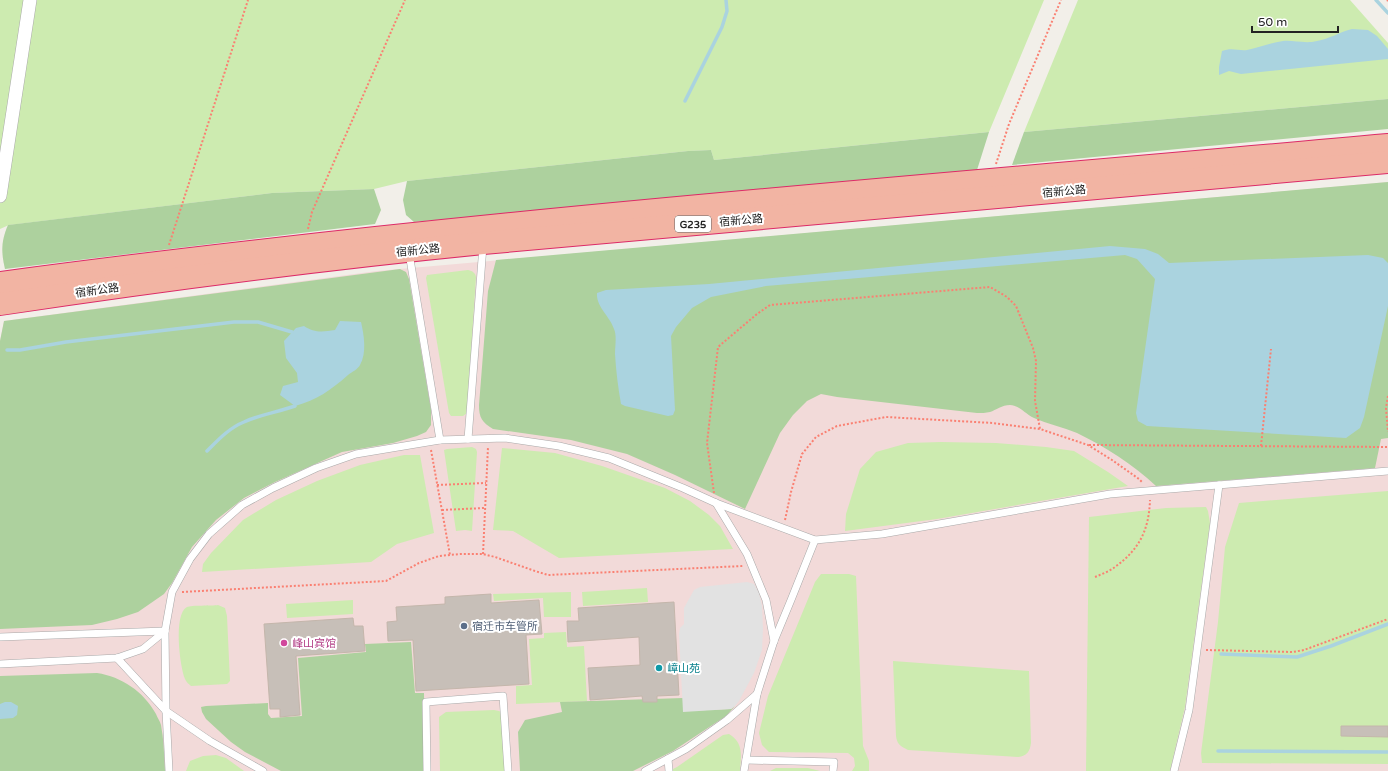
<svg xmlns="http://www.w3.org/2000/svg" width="1388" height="771" font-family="'Varela Round','Noto Sans SC',sans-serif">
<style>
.commercial{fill:#f2dad9}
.grass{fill:#cdebb0}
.forest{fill:#add19e}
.parking{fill:#e2e2e2}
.water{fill:#aad3df}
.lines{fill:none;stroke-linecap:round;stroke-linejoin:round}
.stream{stroke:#aad3df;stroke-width:3.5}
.building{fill:#c7bfb8;stroke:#c4b6ab}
.service-casing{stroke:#a9a9a9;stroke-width:8}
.minor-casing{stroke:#a9a9a9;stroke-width:14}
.trunk-casing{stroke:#dc2a67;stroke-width:24}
.path{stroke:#fa8072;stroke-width:2;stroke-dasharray:2 2;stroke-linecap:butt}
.service{stroke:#fff;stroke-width:7}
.minor{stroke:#fff;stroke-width:13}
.trunk{stroke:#f2b4a3;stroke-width:22}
.service-dot{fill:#5c6f8a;stroke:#fff;stroke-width:1.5}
.hotel-dot{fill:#d1479c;stroke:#fff;stroke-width:1.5}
.culture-dot{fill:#0f9aa8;stroke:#fff;stroke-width:1.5}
.labels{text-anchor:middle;stroke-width:4;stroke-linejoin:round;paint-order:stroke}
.shield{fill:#fff;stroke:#646464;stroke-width:1}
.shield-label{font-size:10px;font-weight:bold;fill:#222}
.street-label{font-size:11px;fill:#222;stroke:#fff}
.service-label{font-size:11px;fill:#4e5e75;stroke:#fff;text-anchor:start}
.hotel-label{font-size:11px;fill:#b23c85;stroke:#fff;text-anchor:start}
.culture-label{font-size:11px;fill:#0d838f;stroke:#fff;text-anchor:start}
</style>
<rect width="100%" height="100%" fill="#f2efe9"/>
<polygon class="commercial" points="1388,182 1388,771 0,771 0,341 4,321 377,271"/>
<g class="grass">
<polygon points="0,0 1044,0 989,132 714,160 711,150 688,151 407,181 374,189 272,193 9,225 0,229"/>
<polygon points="1078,0 1350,0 1388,43 1388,99 1024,132"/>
<path d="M468 270C473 271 475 273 476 277L467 413 463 416H451L449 413 426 278 427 275Z"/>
<polygon points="941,442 996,443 1046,447 1074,451 1108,472 1128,486 937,519 845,531 846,514 860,469 876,452 908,443"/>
<polygon points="472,447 476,449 477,452 472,531 465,530 456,531 444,450 447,449"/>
<polygon points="502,448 555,453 602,466 665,488 690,501 709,515 720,526 733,549 559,558 513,531 493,530"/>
<polygon points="404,455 420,455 434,533 397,544 371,562 202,572 203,564 211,553 243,520 276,500 317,481 360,465"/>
<polygon points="1388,491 1388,764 1202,763 1201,753 1218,622 1225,547 1239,503"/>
<polygon points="1206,507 1208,511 1210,523 1185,707 1170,771 1086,771 1089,517 1166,508"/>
<polygon points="821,574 849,574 856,576 863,746 869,761 869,771 852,771 855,766 854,758 848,753 769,752 762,745 759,733 768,696 815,582"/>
<polygon points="647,588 648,602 583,606 582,592"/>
<polygon points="571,592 571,617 544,617 543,598 494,601 493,594"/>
<polygon points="353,600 353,614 287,618 286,604"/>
<path d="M218 605 225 608 227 616 230 681 227 684 191 686C189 684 186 682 185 679 180 667 173 614 187 607 191 605 212 606 218 605Z"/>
<polygon points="566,632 567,647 584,646 587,701 516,704 516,686 532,685 529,639 544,638 544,633"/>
<path d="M893 661 1029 671 1031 743C1030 751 1027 756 1018 757L908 750C900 746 897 744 896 736Z"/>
<polygon points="494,710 499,711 501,712 506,771 440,771 439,717 446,712"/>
<path d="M729 734C744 743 741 756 740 771H669L677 767 723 735Z"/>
<polygon points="216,755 226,758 244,771 186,771 190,761 203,756"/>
<polygon points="776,768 808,768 820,771 770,771"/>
</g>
<g class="forest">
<polygon points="1388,99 1388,129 1012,165 1024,132"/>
<polygon points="989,132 977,170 414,222 406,215 403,200 407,181 688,151 711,150 714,160"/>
<path d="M1388 182V438L1381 439 1375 468 1156 486C1134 465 1104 446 1077 433 1063 427 1047 424 1034 418 1025 414 1019 405 1010 405 1002 405 996 410 990 412 986 413 981 413 977 413L837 397 821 394 807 401 793 415 780 433 745 509 675 475 627 454 571 440 493 429C482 422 479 418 479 405L488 291 496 260Z"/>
<path d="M374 189 381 210 375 224 5 269C1 252 1 241 8 225L272 193Z"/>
<polygon points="400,269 406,272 409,279 431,410 431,425 426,432 417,436 393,443 342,452 275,482 244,498 216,520 192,547 172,583 164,594 138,612 117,619 92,625 0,629 0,341 4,321"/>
<polygon points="411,642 415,693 424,693 425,771 281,771 245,752 231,742 206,719 202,712 201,707 206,706 268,703 268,714 271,718 302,716 298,658 366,652 365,644"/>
<path d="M97 673C122 677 143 691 156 714 157 717 160 721 161 725 164 740 164 756 165 771H0V676Z"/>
<polygon points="683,698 683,711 731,709 735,706 726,716 673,751 633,771 520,771 518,732 525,720 562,712 560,702"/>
</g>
<polygon class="parking" points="747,582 754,584 759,593 762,606 763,629 762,650 754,673 739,701 735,706 731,709 683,712 679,634 680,628 684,624 684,608 694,590 700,587"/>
<g class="water">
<path d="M1352 29 1368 30 1377 36 1388 49V59L1241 74 1229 71 1219 75V67L1222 51C1232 47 1238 51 1247 50 1259 47 1270 43 1283 41 1294 40 1305 44 1317 41 1329 39 1340 32 1352 29Z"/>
<path d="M1110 246 1145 249 1158 254 1169 263 1368 255 1383 258 1388 263V306L1364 417 1360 428 1346 438 1147 426 1138 421 1136 413 1155 279 1137 259 1125 255 766 286 711 297 692 308 676 327 671 336 675 410 673 415 668 416 625 406 621 404C618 387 616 371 615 354 615 346 617 336 614 329 610 316 596 307 597 293L606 290 709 284Z"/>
<path d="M340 321 361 322C364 335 367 353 360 365 358 369 352 372 348 375 331 390 317 400 295 406L280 395 283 386 298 382 297 373 286 358 284 341 296 328 304 326C314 333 323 332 335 330Z"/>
<polygon points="5,702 11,702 18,706 17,715 13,718 0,719 0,704"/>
</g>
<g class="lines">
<g class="stream">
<polyline points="1376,0 1388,13"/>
<polyline points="685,101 722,27 727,11 726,0"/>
<polyline points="7,350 20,350 66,342 234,322 258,322 292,332"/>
<path d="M207 451C218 440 229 428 244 422 259 415 278 412 295 406"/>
<polyline points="1221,654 1297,657 1331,646 1388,624"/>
<polyline points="1218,751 1388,752"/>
</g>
</g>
<g class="building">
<polygon points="491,594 491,603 539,600 542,634 526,635 529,684 416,691 413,640 388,641 387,622 397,621 396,607 445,604 445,597"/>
<polygon points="674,602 679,695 657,696 657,702 643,702 642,696 590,700 588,668 640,665 639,637 568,642 567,621 579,621 578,608"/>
<polygon points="353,618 354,626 363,626 365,651 296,656 300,715 280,717 280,709 270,709 264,624"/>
<polygon points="1341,726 1388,726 1388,737 1341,736"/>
</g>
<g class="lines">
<g class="service-casing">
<g id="service">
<polyline points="409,253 440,440"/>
<polyline points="468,439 483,246"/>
<polyline points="716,503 747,554 766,600 774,641"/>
<polyline points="0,637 165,631"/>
<polyline points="117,658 166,711 210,741 263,771"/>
<polyline points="0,664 117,658 143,649 165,631"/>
<polyline points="668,759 669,771"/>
<polyline points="746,760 834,762 833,771"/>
<polyline points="169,771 166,711 165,631 172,592 190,559 209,534 242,505 273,488 316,468 356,454 440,440 505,438 559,446 609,458 683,488 716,503 815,540 882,534 1110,494 1388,471"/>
<polyline points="427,771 426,702 503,696 508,771"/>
<polyline points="645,771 686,749 727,720 757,694"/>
<polyline points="744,771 757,694 774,641 791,600 815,540"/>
<polyline points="1174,771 1189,710 1219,485"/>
</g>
</g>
<g class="minor-casing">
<polyline id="minor" points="0,196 30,0"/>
</g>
<g class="trunk-casing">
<g id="trunk">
<path d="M0 283C461 221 925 187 1388 145"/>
<path d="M0 304C160 280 322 259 483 243L1388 162"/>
</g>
</g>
<g class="path">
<polyline points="1387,0 1388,1"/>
<polyline points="996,164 1009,124 1061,0"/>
<polyline points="308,229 312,212 405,0"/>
<polyline points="169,245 248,0"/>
<polyline points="1388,396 1386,408 1388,432"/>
<polyline points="1089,445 1388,447"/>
<polyline points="1261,446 1271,349"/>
<polyline points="431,450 450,555"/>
<polyline points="437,485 486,483"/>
<polyline points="714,493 707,443 718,347 757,314 770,305 990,287 1007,297 1016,306 1033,348 1036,361 1035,401 1040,429"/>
<polyline points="442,510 484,508"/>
<polyline points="785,520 791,492 802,454 816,437 837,426 886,417 993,423 1040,429 1088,445 1112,460 1139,479 1142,482"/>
<polyline points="483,554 488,447"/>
<path d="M1095 577C1102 574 1110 571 1115 567 1140 549 1149 529 1150 500"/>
<polyline points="182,592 386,581 419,563 439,556 460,554 483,554 495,557 535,571 548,575 743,566"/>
<polyline points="1206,650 1293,652 1304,650 1388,619"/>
</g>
<use href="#service" class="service"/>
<use href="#minor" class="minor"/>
<use href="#trunk" class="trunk"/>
</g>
<circle class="service-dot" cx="464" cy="626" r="4"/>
<circle class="hotel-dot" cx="284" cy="643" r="4"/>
<circle class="culture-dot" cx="659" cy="668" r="4"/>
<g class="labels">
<rect class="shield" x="675" y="216" width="36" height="16" rx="3"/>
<g class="shield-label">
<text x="693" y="228">G235</text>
</g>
<g class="street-label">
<text transform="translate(1064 191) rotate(-5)" y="4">宿新公路</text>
<text transform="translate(741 220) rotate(-5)" y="4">宿新公路</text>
<text transform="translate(418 250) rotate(-6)" y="4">宿新公路</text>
<text transform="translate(97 290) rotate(-8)" y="4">宿新公路</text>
</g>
<g class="service-label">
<text x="472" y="630">宿迁市车管所</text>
</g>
<g class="hotel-label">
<text x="292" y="647">峰山宾馆</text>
</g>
<g class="culture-label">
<text x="667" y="672">嶂山苑</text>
</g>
</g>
<path d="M1252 26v6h86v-6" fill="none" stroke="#222222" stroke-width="2"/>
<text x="1258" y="26" font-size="12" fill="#222222" stroke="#ffffff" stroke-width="3" paint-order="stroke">50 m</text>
</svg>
